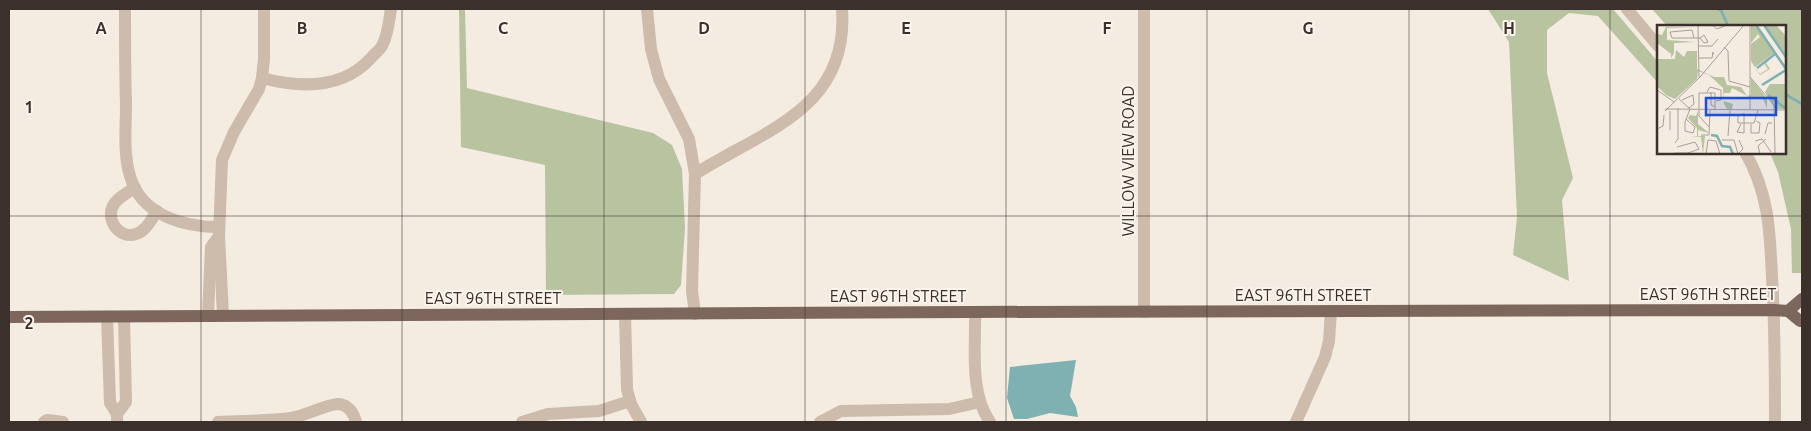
<svg xmlns="http://www.w3.org/2000/svg" width="1811" height="431" font-family="Ubuntu,sans-serif">
<style>
.green{fill:#b8c4a0}
.water{fill:#7fb0b2}
.lines{fill:none;stroke-linecap:round;stroke-linejoin:round}
.stream{stroke:#7fb0b2;stroke-width:3}
.minor{stroke:#cdbbac;stroke-width:12}
.major{stroke:#7d675c;stroke-width:12}
.grid{fill:none;stroke:#3b302b;stroke-width:1;stroke-opacity:0.55}
.labels{text-anchor:middle;stroke-width:4;stroke-linejoin:round;paint-order:stroke}
.street-label{font-size:16px;fill:#3b302b;stroke:#fbf5ee}
.inset-river{fill:none;stroke:#7fb0b2;stroke-width:2.5}
.inset-road{fill:none;stroke:#aaa098;stroke-width:1}
.view{fill:#1d4ed8;fill-opacity:0.15;stroke:#1d4ed8;stroke-width:2.5}
.inset-edge{fill:none;stroke:#3b302b;stroke-width:2.5}
.grid-label{font-size:16px;text-anchor:middle;font-weight:bold;fill:#3b302b;stroke:#fbf5ee;stroke-width:4;stroke-linejoin:round;paint-order:stroke}
</style>
<rect width="100%" height="100%" fill="#f4ebe1"/>
<g class="green">
<polygon points="459,9 465,9 467,88 653,133 672,145 682,169 685,228 681,285 674,294 546,295 545,165 461,147"/>
<polygon points="1488,9 1613,9 1658,62 1658,83 1598,16 1569,13 1547,30 1547,73 1573,178 1562,200 1569,281 1513,255 1517,217 1509,42"/>
<polygon points="1652,9 1802,9 1802,273 1792,273 1791,229 1778,172 1770,153 1785,152 1785,26 1667,26"/>
</g>
<polygon class="water" points="1076,360 1070,396 1076,407 1078,417 1050,413 1027,419 1014,419 1007,398 1010,367"/>
<g class="lines">
<g class="stream">
<polyline points="1718,9 1721,10 1728,26"/>
<polyline points="1785,94 1802,104"/>
</g>
<g class="minor">
<path d="M125 9C125 41 125 72 126 104 126 127 123 153 130 176 141 215 183 227 219 227"/>
<path d="M647 9 651 49 659 79 689 139 695 174C764 130 849 109 842 9"/>
<polyline points="1144,9 1144,312"/>
<polyline points="1627,9 1658,46"/>
<path d="M262 78C300 88 343 89 371 58 374 54 379 51 382 46 388 35 389 21 391 9"/>
<path d="M1745 152C1769 193 1770 232 1772 277 1775 326 1775 374 1775 422"/>
<polyline points="695,174 692,291 695,314"/>
<path d="M135 188C127 193 115 199 112 208 107 223 121 239 136 234 146 231 151 220 157 211"/>
<path d="M975 312C976 347 969 392 990 422"/>
<polyline points="625,314 627,389 631,404 641,422"/>
<polyline points="208,315 211,247 219,236"/>
<polyline points="223,315 219,236 222,160 234,132 259,89 262,78 264,59 264,9"/>
<polyline points="107,317 110,403 117,414 117,422"/>
<polyline points="117,414 126,402 124,317"/>
<polyline points="44,422 47,420 63,422"/>
<path d="M218 422C242 421 267 421 291 418 305 416 329 403 339 404 349 405 354 414 356 422"/>
<polyline points="522,422 548,414 599,411 630,401"/>
<polyline points="820,422 841,411 949,409 980,402"/>
<polyline points="1296,422 1325,357 1329,341 1331,312"/>
</g>
<g class="major">
<polyline points="1788,311 1802,299"/>
<polyline points="9,317 967,312 1774,310 1788,311 1800,321 1802,321"/>
</g>
</g>
<path class="grid" d="M201 9V422M402 9V422M604 9V422M805 9V422M1006 9V422M1207 9V422M1409 9V422M1610 9V422M9 216H1802"/>
<g class="labels">
<g class="street-label">
<text transform="translate(1128 161) rotate(-90)" y="6">WILLOW VIEW ROAD</text>
<text x="1708" y="300">EAST 96TH STREET</text>
<text x="1303" y="301">EAST 96TH STREET</text>
<text x="898" y="302">EAST 96TH STREET</text>
<text x="493" y="304">EAST 96TH STREET</text>
</g>
</g>
<g transform="translate(1657 25)">
<rect width="129" height="129" fill="#f4ebe1"/>
<path d="M94 0 101 3 117 28 98 42 103 49 111 44 106 37 112 36 109 38 113 44 103 50 94 36V19L103 12 101 9 94 18ZM108 0H119L129 11V30ZM9 2H37L10 3V15L39 17 17 18V28L14 33V29L0 18V9L5 10ZM19 25 27 32 30 26H40V44L57 52H67L70 60 84 62 90 71 94 70V53L110 74V84L106 73H94L75 63 73 68H67V76L76 79 75 84H70L67 79 66 63 52 50 41 46 40 54 18 74 9 70 0 61V34H18ZM113 59H129V84H118L108 67ZM41 86V99L52 108 41 105V111H48L46 129 44 112 33 111H40V103L31 93 33 90 39 91Z" fill="#b8c4a0"/>
<path class="inset-river" d="M99 0 129 44M107 0 129 32M100 43 118 29M105 60 129 45M111 70 128 83M54 110 60 111 65 121 73 122 76 129"/>
<path class="inset-road" d="M41 0 42 52M55 0 60 4 70 0M93 0V85M37 13 35 5 13 7 15 13H43L47 10 51 17 47 18 43 13M41 21H55L61 14M67 22 71 26 72 56 93 62M41 33H55L56 27V30M43 52 87 0M93 52 117 80 118 129M0 65 17 77M50 67 53 62 64 65V75L59 76M54 67V80L58 82M22 74 33 84 28 97V106L36 108 38 102 29 94M25 75 36 70 37 79 32 83M8 84 129 85M8 86 45 50M87 89 81 90V98H97L101 85M48 91 63 90M84 99 80 107 87 108V88M94 99V108H102L103 98 99 96M52 102 42 91V68H58V85M0 104 6 101 7 90M13 105V86M108 109 111 98H115M44 110H52L53 85M71 111 73 85M65 115H77L81 129M98 116 105 114 114 127M18 118 21 114V83M18 128H31L42 124 38 117 20 122M49 129 51 115 59 116 63 129M81 129 86 124 82 115M103 129 101 121 109 114"/>
<path class="view" d="M49 73H119V90H49Z"/>
<rect width="129" height="129" class="inset-edge"/>
</g>
<g class="grid-label">
<text x="101" y="34">A</text>
<text x="302" y="34">B</text>
<text x="503" y="34">C</text>
<text x="704" y="34">D</text>
<text x="906" y="34">E</text>
<text x="1107" y="34">F</text>
<text x="1308" y="34">G</text>
<text x="1509" y="34">H</text>
<text x="29" y="113">1</text>
<text x="29" y="329">2</text>
</g>
<rect width="1811" height="431" fill="none" stroke="#3b302b" stroke-width="20"/>
</svg>
